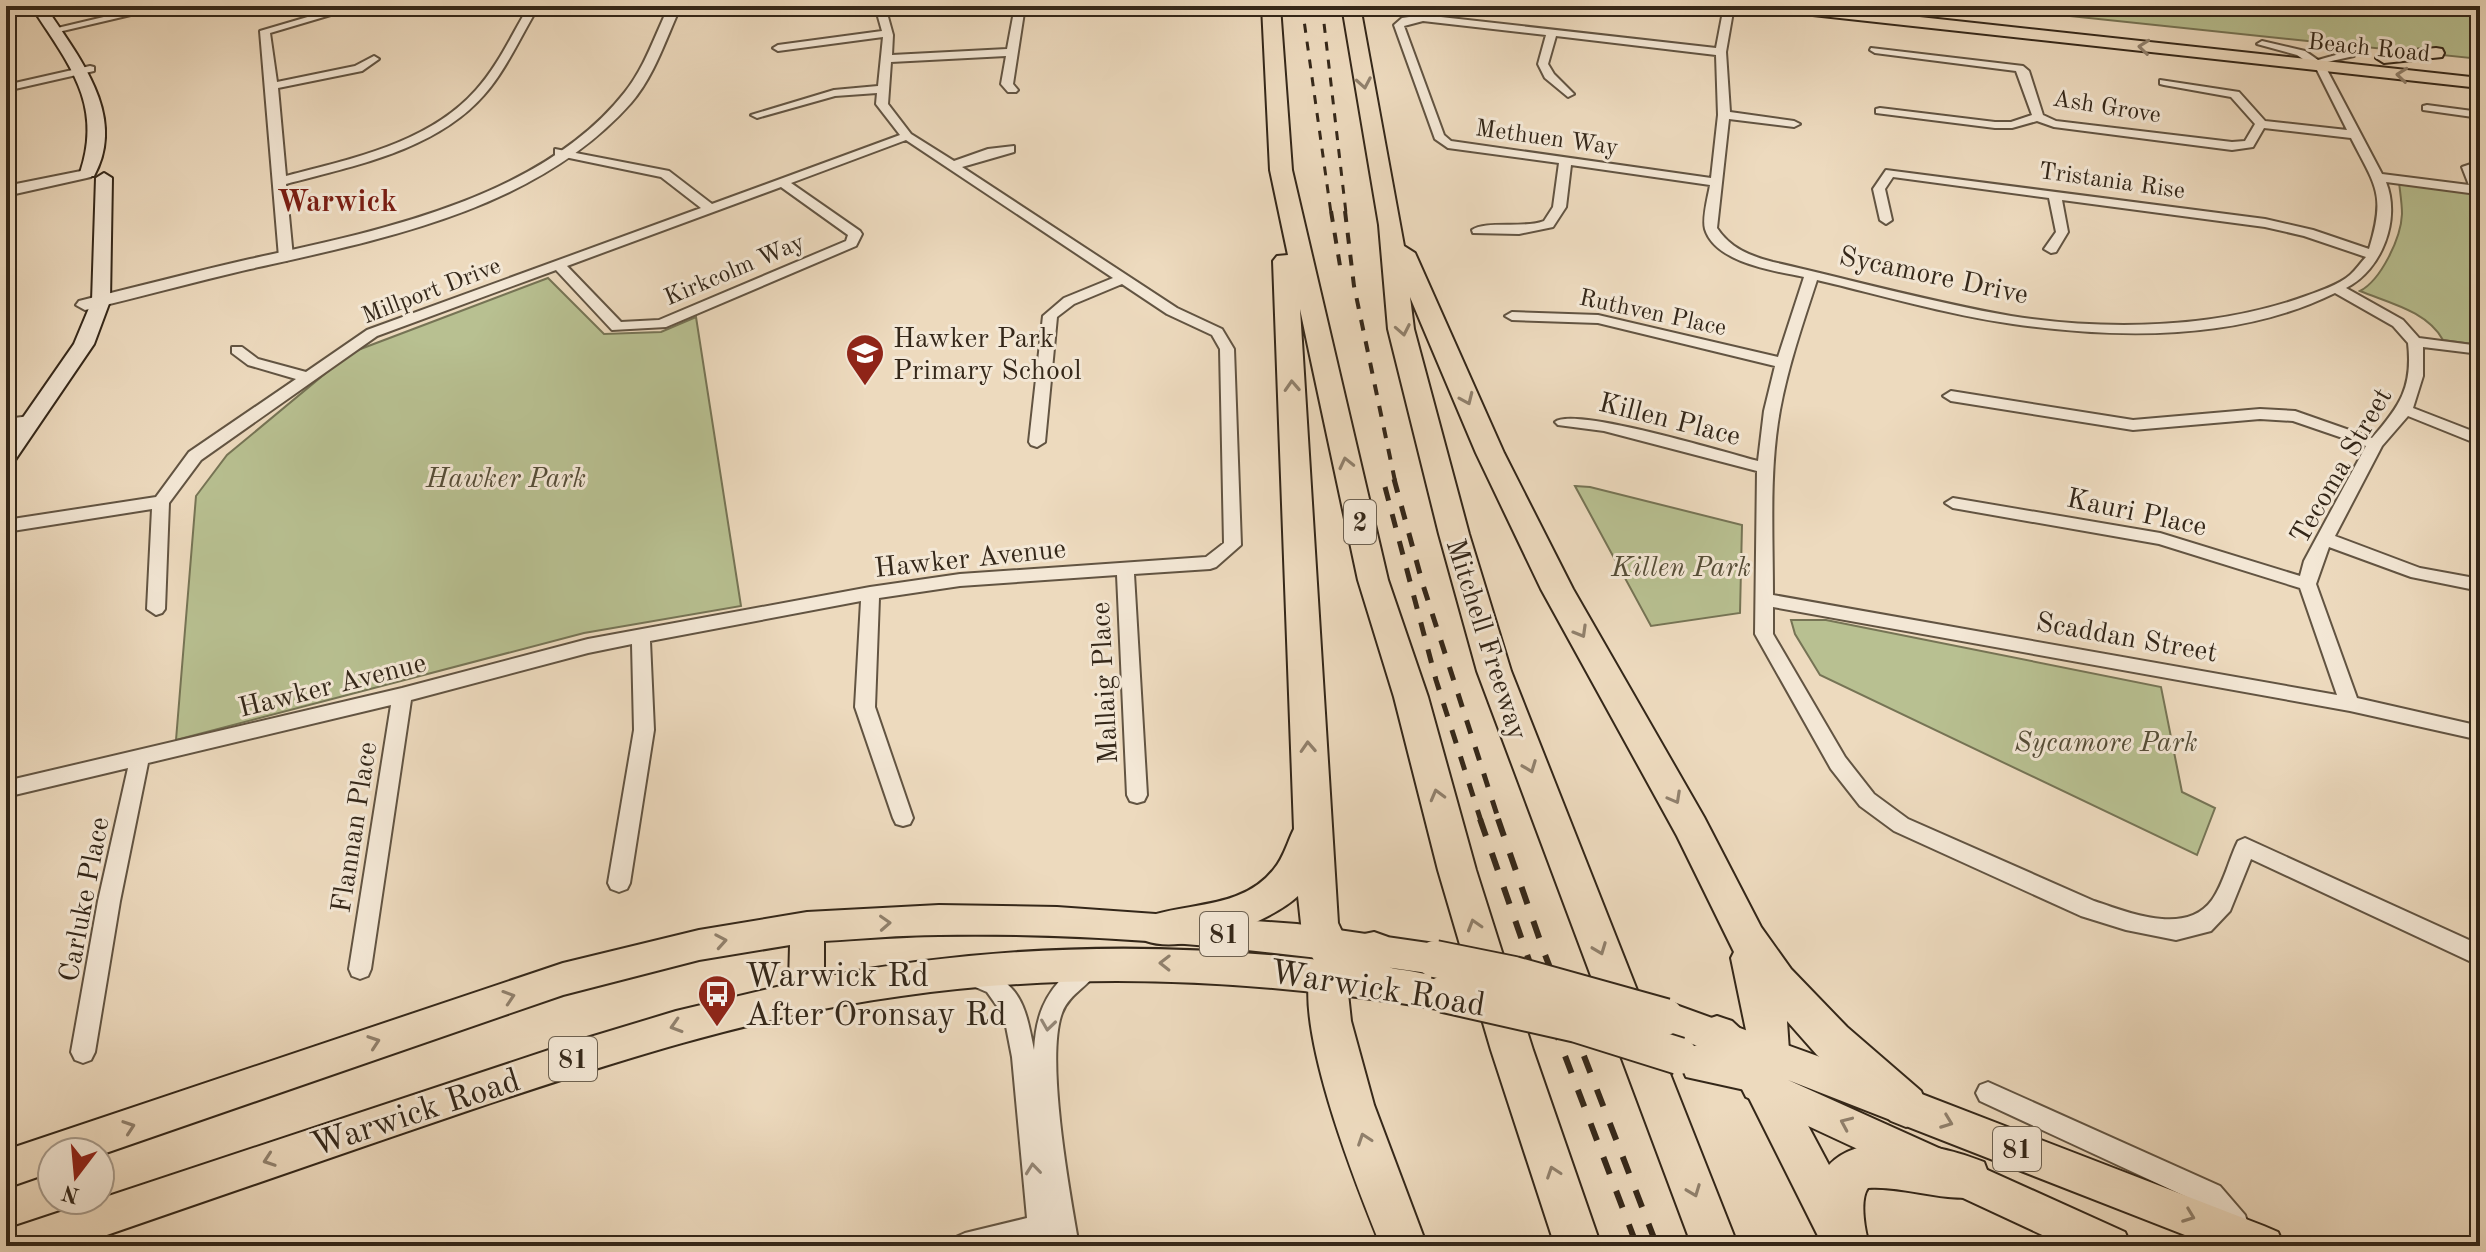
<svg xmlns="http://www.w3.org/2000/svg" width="2486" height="1252" font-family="'Old Standard TT',serif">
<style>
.green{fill:#b8c091;stroke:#767455;stroke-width:2}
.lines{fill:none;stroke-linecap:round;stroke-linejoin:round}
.minor-casing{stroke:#625442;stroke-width:4}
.tertiary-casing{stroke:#625442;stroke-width:4}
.secondary-casing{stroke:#342719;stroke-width:4}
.primary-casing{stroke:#342719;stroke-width:4}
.motorway-casing{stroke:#342719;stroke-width:4}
.minor{fill:#f3e7d5;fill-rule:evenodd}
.tertiary{fill:#f3e7d5;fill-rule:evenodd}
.secondary{fill:#f3e7d5;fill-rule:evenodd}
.primary{fill:#eddabe;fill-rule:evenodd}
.motorway{fill:#eddabe;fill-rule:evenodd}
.rail-far3{stroke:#342719;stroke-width:3;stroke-dasharray:9 9;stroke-linecap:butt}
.rail-far2{stroke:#342719;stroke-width:4;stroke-dasharray:11 11;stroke-linecap:butt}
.rail-far1{stroke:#342719;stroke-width:5;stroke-dasharray:14 14;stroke-linecap:butt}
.rail{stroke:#342719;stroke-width:6;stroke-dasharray:18 18;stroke-linecap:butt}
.primary-bridge-casing{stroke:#342719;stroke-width:40;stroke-linecap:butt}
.primary-bridge{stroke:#eddabe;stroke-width:36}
.oneway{stroke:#90806c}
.oneway2{stroke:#948777}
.labels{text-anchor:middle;stroke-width:6;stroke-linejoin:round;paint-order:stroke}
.far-street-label{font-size:24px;fill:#342719;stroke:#f3e7d5}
.shield{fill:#f3e7d5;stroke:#6d6151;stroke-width:2}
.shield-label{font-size:26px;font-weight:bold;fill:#342719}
.street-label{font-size:28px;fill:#342719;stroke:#f3e7d5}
.poi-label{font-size:28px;fill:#342719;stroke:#f3e7d5;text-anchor:start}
.park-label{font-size:28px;font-style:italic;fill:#554d37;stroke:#f3e7d5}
.far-district-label{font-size:30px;font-weight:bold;fill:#7a1f14;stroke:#f3e7d5}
.near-poi-label{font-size:34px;fill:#342719;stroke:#f3e7d5;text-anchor:start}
.near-street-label{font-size:34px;fill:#342719;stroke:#f3e7d5}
</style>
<rect width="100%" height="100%" fill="#eddabe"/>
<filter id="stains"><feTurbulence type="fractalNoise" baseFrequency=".0025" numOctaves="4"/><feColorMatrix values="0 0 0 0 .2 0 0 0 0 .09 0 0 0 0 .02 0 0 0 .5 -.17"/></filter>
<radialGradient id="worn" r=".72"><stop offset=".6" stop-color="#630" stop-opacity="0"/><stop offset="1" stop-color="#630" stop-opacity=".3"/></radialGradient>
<g class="green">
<polygon points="1974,6 2480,6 2480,59"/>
<path d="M2399 182 2480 193V345L2443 340C2427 311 2389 303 2360 291 2381 280 2401 238 2402 214 2402 203 2400 192 2399 182Z"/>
<polygon points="548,278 604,334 661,332 696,317 741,606 584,633 176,740 196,496 227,455 350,353"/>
<polygon points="1575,486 1590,487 1742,525 1740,613 1651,626"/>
<polygon points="1791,620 1826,620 2161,687 2182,792 2215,808 2197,855 1820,675 1795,634"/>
</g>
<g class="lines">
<g class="minor-casing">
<g id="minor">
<polygon points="150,6 169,6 54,33 49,30"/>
<path d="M345 6H361L270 33 277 82 355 66 374 56 379 59 362 71 278 88 286 176C351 159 429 143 476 90 498 66 512 34 529 6H539C521 35 507 69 484 95 436 150 354 166 286 184L293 257 286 261 279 257 260 31Z"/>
<path d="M875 6H885L893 35 892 55 1007 49 1015 6H1025L1013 84 1018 90 1016 92H1008L1001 84 1006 56 891 62 888 104 911 134 954 161 988 149 1014 146V152L962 167 1177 308 1222 329 1234 349 1241 545 1216 567 1210 569 1134 574 1147 795 1144 801 1137 803 1130 801 1127 795 1117 575 960 586 879 598 875 707 913 818 910 824 903 826 896 824 893 818 855 707 861 601 650 641 654 730 630 883 627 889 619 892 611 889 608 883 634 730 632 644 588 653 411 700 371 969 368 976 360 979 352 976 349 969 391 705 148 763 120 901 95 1052 91 1060 83 1063 75 1060 71 1052 98 901 128 768 6 797V781L402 688 588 639 870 587 960 574 1206 557 1224 543 1220 349 1212 335 1167 314 1122 284 1074 304 1057 317 1045 442 1037 447 1031 445 1029 442 1043 316 1064 298 1113 278 906 140 791 183 860 231 862 234 856 246 666 327 612 330 556 270 377 336 201 460 169 503 165 609 162 613 156 615 147 609 152 509 6 532V520L156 497 189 452 296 379 248 365 232 353V347H242L258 359 306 372 367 330 701 208 661 177 555 155V149L669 171 712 204 900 135 876 104 877 93 835 96 757 118 751 115 834 90 878 86 883 37 778 51 773 48 778 45 882 31ZM781 187 848 235 846 241 659 320 621 322 567 266Z"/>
<path d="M1724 6H1734L1726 52 1730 112 1794 121 1800 124 1794 127 1729 119 1717 228C1730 248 1750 256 1773 262 1852 280 1931 302 2011 316 2106 331 2215 329 2306 296 2319 291 2339 285 2350 275 2356 270 2361 262 2366 257L2304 236 2265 227 2062 200 2068 232 2056 252 2051 253 2044 249 2056 232 2049 198 1893 177 1885 189 1892 220 1886 224 1880 220 1873 189 1886 170 2265 219 2313 230 2369 249C2386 194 2376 187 2351 138L2264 128 2253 147 2232 150 2054 127 2037 121 2012 128H1995L1876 113V109L1880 108 1995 122H2011L2032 115 2016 71 1875 53 1870 50 1871 48 2023 66 2029 71 2043 115 2056 121 2232 142 2245 141 2255 124 2231 97 2164 85 2160 84V80L2239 92 2265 121 2347 130 2316 68 2297 55 2257 44 2262 41 2305 51 2318 60 2350 51 2354 52V56L2327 62 2325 66 2382 174 2469 185 2462 167 2480 161V169H2475L2480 182V193L2477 194 2386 182C2401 219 2382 270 2346 288L2403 320 2419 338 2480 346V354L2423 347V376L2413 408 2480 434V445L2408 416 2382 446 2335 536 2420 568 2480 579V591L2411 577 2329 547 2316 584 2357 698 2480 726V740L2350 711 1773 607V634L1845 757 1874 794 1908 819 2094 901C2130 913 2186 936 2212 900 2224 883 2229 859 2238 841L2245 838 2480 945V966L2251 859 2230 911 2211 931 2176 940 2126 930 2081 916 1894 831 1860 806 1831 769 1755 634 1757 471 1604 431 1558 425 1555 422C1573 406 1727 453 1758 461L1764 411 1775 366 1598 323 1512 320 1505 316 1512 312 1598 315 1778 357 1804 277C1776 271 1715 263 1705 229 1702 218 1708 197 1710 185L1571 165 1566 207 1553 227 1519 234 1473 233 1472 230C1486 220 1523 229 1544 221L1553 207 1559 163 1448 148 1435 139 1394 25 1402 18 1423 15 1716 48ZM1423 21 1546 35 1538 64 1545 78 1568 97 1574 94 1554 74 1548 64 1556 36 1716 55 1718 115 1711 178 1451 141 1444 135 1404 26ZM1817 280C1881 295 1948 315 2013 324 2118 339 2238 341 2335 293L2393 326 2408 343C2413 387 2400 406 2372 438L2295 411 2260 409 2133 420 1951 391 1943 396 1951 401 2133 430 2260 419 2293 421 2366 446 2304 561 2300 576 2160 533 1953 498 1945 503 1953 508 2159 544 2300 588 2337 695 1773 595C1773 533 1769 471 1780 410 1788 366 1803 323 1817 280Z"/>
<polygon points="90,66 94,67 94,71 6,91 6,85"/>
<polygon points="2427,105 2480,112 2480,118 2423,110 2423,106"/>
<polygon points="30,416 38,421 35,424 6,429 6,419"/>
<path d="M1090 956 1098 959 1101 966C1093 984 1069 993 1062 1013 1045 1058 1070 1195 1079 1246H1030V1243L1018 1246H952L956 1237 965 1233 1027 1218 1012 1057 1004 1016 987 992 966 983 963 976 966 969 974 966C1021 983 1025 1004 1034 1050 1036 1016 1044 995 1069 971 1076 965 1081 959 1090 956Z"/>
<polygon points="1988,1082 2220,1186 2245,1215 2255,1246 2229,1246 2223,1226 2202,1204 1980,1101 1976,1093 1980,1085"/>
</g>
</g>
<g class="tertiary-casing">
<g id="tertiary">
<path d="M669 6H681C666 38 655 75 631 103 536 210 384 239 250 269 194 282 140 297 85 310L76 305 79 301C136 287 193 272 250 259 375 232 541 199 625 92 645 67 655 35 669 6Z"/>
<polygon points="86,170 93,174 91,177 6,196 6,186"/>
</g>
</g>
<g class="secondary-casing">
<g id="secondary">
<path d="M31 6H45C77 55 128 115 94 176H82L80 173C104 103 67 62 31 6Z"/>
<polygon points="104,173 112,178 110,301 94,344 13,463 6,465 6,442 74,344 92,301 96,178"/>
</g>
</g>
<g class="primary-casing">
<g id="primary">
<polygon points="1768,6 1819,6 2480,78 2480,88 1776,11"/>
<polygon points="2436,48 2442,49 2444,53 2442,57 2384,63 2376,58 2384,53"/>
<path d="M939 905 1057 907 1297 924 1435 944 1447 948 1452 959 1447 970 1435 974C1272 950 1105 932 939 935 901 935 862 939 824 941V977C993 944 1168 941 1337 962 1376 967 1420 969 1456 983L1462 994 1456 1005 1444 1010C1263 980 1083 970 901 996 753 1016 611 1063 470 1110 338 1155 206 1201 75 1246H6V1230L567 1044 676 1011 789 984 790 945 699 960 563 995 100 1155V1152H52V1172L6 1188V1150L563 963 699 930 807 912Z"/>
<polygon points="1665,1001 1906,1088 2264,1226 2278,1232 2284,1246 2213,1246 1788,1080 2125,1232 2131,1246 2066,1246 1746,1097 1740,1085 1746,1073 1757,1068 1652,1029 1647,1017 1652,1005"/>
</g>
</g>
<g class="motorway-casing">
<g id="motorway">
<path d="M1262 6H1280L1292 170 1388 580 1428 697 1476 870 1533 1050 1601 1246H1555L1491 1050 1438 870 1394 697 1358 580 1300 309 1338 923 1345 938 1374 932 1388 937 1394 949 1388 961 1383 963 1393 969 1399 982 1393 995 1379 1000 1347 984 1351 1021 1374 1105 1427 1246H1381C1357 1187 1288 1016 1314 960L1303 942 1298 896C1269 923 1184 955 1146 941L1141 929 1146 917C1189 902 1243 909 1274 869 1284 857 1287 843 1294 829L1273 261 1277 256 1288 255 1270 170Z"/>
<path d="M1342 6H1360L1404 246 1415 253 1504 453 1573 589 1704 817 1761 927 1791 969 1847 1027 1921 1091 1927 1106 1921 1121 1906 1127 1891 1121 1817 1055 1787 1021 1789 1051 1780 1073 1829 1165C1863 1129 1942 1145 1984 1162L1990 1178 1984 1194C1954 1206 1905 1185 1868 1188 1859 1200 1865 1234 1870 1246H1823L1745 1090 1686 1077 1680 1063 1686 1049 1700 1044 1696 1035 1702 1021 1717 1016 1732 1021 1747 1035 1731 958 1734 952 1677 836 1541 589 1476 453 1410 297 1414 329 1469 534 1511 671 1738 1246H1692L1477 671 1439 534 1388 329 1379 225Z"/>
</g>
</g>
<use href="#minor" class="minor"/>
<use href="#tertiary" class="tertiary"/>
<use href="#secondary" class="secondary"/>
<use href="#primary" class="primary"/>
<use href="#motorway" class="motorway"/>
<g class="rail-far3">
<polyline points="1302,6 1331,213"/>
<polyline points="1322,6 1346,213"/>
</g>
<g class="rail-far2">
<polyline points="1331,211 1341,272"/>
<polyline points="1345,211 1354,286 1395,481"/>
</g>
<g class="rail-far1">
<polyline points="1394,479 1423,585 1499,821"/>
<polyline points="1385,487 1436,680 1481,821"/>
</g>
<g class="rail">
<polyline points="1480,819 1531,966 1637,1246"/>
<polyline points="1498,819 1544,952 1657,1246"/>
</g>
<g class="primary-bridge-casing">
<g id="primary-bridge">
<polyline points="1435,959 1514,975 1665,1017"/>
<polyline points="1444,994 1577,1024 1679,1056"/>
</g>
</g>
<use href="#primary-bridge" class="primary-bridge"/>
</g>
<defs><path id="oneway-chevron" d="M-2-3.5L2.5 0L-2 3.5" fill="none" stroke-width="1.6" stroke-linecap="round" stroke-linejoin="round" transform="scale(2)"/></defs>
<g class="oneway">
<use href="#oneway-chevron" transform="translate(2144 47) rotate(-174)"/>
<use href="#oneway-chevron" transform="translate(2402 75) rotate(-174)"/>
<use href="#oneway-chevron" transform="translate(1364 83) rotate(80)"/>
<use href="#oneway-chevron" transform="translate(1403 330) rotate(79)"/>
<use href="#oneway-chevron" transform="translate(1292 386) rotate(-93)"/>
<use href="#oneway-chevron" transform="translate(1467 399) rotate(66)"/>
<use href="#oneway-chevron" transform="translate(1346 463) rotate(-103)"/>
<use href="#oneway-chevron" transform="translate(1581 632) rotate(60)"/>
<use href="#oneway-chevron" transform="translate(1308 747) rotate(-93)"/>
<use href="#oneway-chevron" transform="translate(1530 767) rotate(69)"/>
<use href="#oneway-chevron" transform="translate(1437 795) rotate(-105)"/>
<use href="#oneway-chevron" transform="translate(1675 798) rotate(61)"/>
<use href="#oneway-chevron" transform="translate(885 923) rotate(-3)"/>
<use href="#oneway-chevron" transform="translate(1474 925) rotate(-107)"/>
<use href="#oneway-chevron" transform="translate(721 941) rotate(-10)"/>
<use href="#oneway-chevron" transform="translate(1600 949) rotate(69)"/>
<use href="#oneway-chevron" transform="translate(1165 963) rotate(-179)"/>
<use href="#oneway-chevron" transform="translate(509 997) rotate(-18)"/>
<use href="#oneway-chevron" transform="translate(676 1026) rotate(163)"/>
<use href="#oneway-chevron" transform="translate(374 1042) rotate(-19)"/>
<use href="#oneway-chevron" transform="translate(1947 1122) rotate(21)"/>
<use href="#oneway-chevron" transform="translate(1846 1123) rotate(-156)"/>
<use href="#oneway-chevron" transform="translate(129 1127) rotate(-19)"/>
<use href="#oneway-chevron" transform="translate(1364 1139) rotate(-109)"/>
<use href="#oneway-chevron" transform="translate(269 1160) rotate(161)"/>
<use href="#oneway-chevron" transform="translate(1553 1172) rotate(-109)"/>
<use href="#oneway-chevron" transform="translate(1694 1191) rotate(69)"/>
<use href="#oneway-chevron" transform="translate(2189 1216) rotate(21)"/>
</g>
<g class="oneway2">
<use href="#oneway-chevron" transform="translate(1048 1025) rotate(98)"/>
<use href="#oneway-chevron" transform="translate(1033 1169) rotate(-96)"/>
</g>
<defs>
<g id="school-pin" transform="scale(2)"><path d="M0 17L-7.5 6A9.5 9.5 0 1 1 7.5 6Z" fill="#8f2418" stroke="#f3e7d5"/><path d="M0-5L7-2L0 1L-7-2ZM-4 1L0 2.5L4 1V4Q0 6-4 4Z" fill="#fff"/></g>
<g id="bus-pin" transform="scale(2)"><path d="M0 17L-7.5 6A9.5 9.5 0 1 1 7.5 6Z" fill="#8f2418" stroke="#f3e7d5"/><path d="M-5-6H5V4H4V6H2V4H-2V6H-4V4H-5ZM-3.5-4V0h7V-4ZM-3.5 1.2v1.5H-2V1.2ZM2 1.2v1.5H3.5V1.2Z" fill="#fff"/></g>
</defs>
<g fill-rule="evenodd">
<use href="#school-pin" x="865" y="353"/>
<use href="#bus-pin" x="717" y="994"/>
</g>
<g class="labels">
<g class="far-street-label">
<text transform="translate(2369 47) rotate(6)" y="8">Beach Road</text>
<text transform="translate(2107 106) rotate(9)" y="8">Ash Grove</text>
<text transform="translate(1547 137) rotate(8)" y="8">Methuen Way</text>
<text transform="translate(2112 180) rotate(8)" y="8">Tristania Rise</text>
<text transform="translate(734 269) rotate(-23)" y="8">Kirkcolm Way</text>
<text transform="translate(431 290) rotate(-21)" y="8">Millport Drive</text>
<text transform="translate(1653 312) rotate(12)" y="8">Ruthven Place</text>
</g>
<g class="shield">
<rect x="1344" y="500" width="32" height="44" rx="6"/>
<rect x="1200" y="912" width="48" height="44" rx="6"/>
<rect x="549" y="1037" width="48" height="44" rx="6"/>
<rect x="1993" y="1127" width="48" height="44" rx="6"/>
</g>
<g class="shield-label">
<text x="1360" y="531">2</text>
<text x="1224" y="943">81</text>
<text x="573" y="1068">81</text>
<text x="2017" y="1158">81</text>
</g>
<g class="street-label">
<text transform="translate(1934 274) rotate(12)" y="10">Sycamore Drive</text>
<text transform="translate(1670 418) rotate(14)" y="10">Killen Place</text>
<text transform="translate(2340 465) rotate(-60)" y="10">Tecoma Street</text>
<text transform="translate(2137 511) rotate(12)" y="10">Kauri Place</text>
<text transform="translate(970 557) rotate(-6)" y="10">Hawker Avenue</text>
<text transform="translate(2127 636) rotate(10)" y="10">Scaddan Street</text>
<text transform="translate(1488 639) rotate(72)" y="10">Mitchell Freeway</text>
<text transform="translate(1103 683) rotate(-93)" y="10">Mallaig Place</text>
<text transform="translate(332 684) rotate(-14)" y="10">Hawker Avenue</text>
<text transform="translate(353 827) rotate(-81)" y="10">Flannan Place</text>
<text transform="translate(83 899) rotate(-79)" y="10">Carluke Place</text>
</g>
<g class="poi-label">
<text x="893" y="347">Hawker Park<tspan x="893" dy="32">Primary School</tspan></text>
</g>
<g class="park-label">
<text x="506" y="487">Hawker Park</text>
<text x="1681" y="576">Killen Park</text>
<text x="2106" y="751">Sycamore Park</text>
</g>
<g class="far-district-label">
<text x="337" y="211">Warwick</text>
</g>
<g class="near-poi-label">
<text x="745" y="986">Warwick Rd<tspan x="745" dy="39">After Oronsay Rd</tspan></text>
</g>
<g class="near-street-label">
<text transform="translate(1378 987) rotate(9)" y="12">Warwick Road</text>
<text transform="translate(415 1111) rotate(-18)" y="12">Warwick Road</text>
</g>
</g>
<rect width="2486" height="1252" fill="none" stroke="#eddabe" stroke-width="32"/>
<rect x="8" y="8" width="2470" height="1236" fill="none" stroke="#342719" stroke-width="4"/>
<rect x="16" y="16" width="2454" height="1220" fill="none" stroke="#342719" stroke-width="2"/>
<g transform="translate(76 1176) rotate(196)"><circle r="38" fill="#f3e7d5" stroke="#a79a8a" stroke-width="2"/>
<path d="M0-6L14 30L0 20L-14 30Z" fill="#8f2418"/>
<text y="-12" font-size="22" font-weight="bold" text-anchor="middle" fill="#342719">N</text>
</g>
<rect width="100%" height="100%" filter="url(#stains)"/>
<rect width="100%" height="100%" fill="url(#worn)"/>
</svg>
